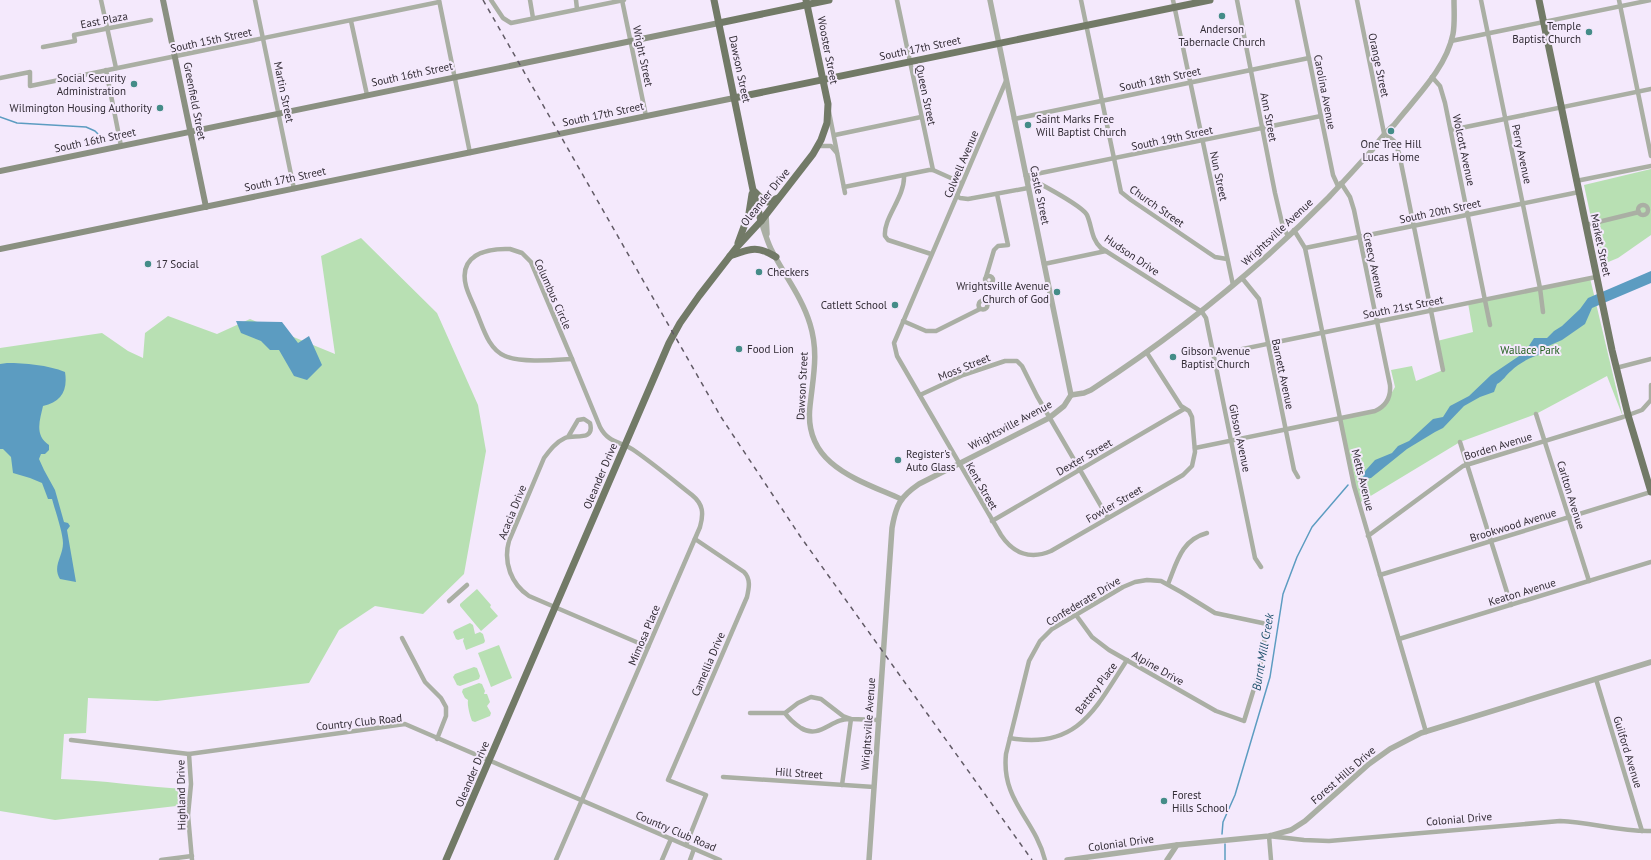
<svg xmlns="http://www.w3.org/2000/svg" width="1651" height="860" font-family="'PT Sans',sans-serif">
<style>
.green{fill:#b8e0b3}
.water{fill:#5c9cc1}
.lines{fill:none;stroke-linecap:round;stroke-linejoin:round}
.stream{stroke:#5c9cc1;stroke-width:1.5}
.minor{stroke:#aaafa4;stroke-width:4.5}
.tertiary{stroke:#aaafa4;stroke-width:5.5}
.secondary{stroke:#8a9081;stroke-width:6}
.primary{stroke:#727a67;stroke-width:7}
.rail{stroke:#615a65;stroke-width:1.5;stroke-dasharray:5 5;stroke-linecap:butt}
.poi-dot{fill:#448c88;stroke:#f4e9fc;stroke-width:1.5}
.labels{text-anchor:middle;stroke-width:4;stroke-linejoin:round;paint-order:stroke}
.street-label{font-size:11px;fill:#332d36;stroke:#f4e9fc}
.poi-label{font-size:11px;fill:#332d36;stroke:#f4e9fc;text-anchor:start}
.park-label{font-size:11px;fill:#215e1d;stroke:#f4e9fc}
.water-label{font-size:12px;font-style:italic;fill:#1c4f6a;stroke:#f4e9fc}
</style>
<rect width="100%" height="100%" fill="#f4e9fc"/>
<g class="green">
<polygon points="1651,169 1651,235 1618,258 1601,265 1584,185"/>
<path d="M361 238 437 313 478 405 486 451 464 574 423 614 375 606 339 630 309 683 157 701 88 698 86 733 64 734 61 779C102 780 144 787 186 789L185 805 55 820 0 811V348L102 333 128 351 143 358 145 333 168 316 217 334 250 319 335 354 321 256Z"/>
<polygon points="1590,278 1623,417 1607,376 1536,414 1460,442 1359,503 1340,418 1375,411 1386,403 1395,387 1391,370 1412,366 1416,381 1443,370 1437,341 1473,332 1468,303"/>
<polygon points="477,589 491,605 490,607 498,616 481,631 460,606 460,604"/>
<polygon points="470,623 473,625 475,634 480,632 483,634 485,641 484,643 466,650 463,641 464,638 458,640 456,639 453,632 455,630"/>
<polygon points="499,645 512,678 491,687 478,653"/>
<polygon points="474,667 477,668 480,676 479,679 460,686 457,685 453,677 455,674"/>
<path d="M479 683 482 684 485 691 484 694H487L490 702 487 706 491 713 490 716 475 722 472 721C470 716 467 705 468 700L465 698 462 692 463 689Z"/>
</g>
<g class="water">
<path d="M1651 271V283L1592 308 1585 324 1562 340 1546 347 1543 354C1532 356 1519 363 1511 371 1506 375 1503 381 1497 384L1494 392 1480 397 1464 406 1443 428 1435 432 1407 449 1371 478 1363 479V475L1366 470 1375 460 1392 453 1398 446 1409 441 1433 419 1443 417 1450 406 1469 396 1491 375 1525 352 1534 338H1547L1554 331 1562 326 1580 309 1588 298Z"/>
<polygon points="236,321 282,322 298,343 309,336 322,365 307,380 294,376 279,350 270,350 261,341 241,333"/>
<path d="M7 363C25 363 48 365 65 372 68 391 61 402 43 406 40 420 34 435 49 445V450L45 454H41L39 459 44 470 55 490 64 522 68 523 70 526 67 530 76 582 60 579C52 566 63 557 63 543 63 533 55 510 52 499H48L42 483 30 478 13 473 11 457 3 449H0V364Z"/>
</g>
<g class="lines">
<g class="stream">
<polyline points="0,117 17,123 86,127 95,131 103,139"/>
<polyline points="1359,480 1364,478"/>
<polyline points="1222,834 1223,822 1235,795 1270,677 1283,594 1297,557 1312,527 1348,485"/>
<polyline points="1225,860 1225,844"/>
</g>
<g class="minor">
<polyline points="101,0 116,68"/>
<polyline points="255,0 294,189"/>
<polyline points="439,0 470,153"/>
<polyline points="491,0 503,18 511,23 624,0"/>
<polyline points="530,0 533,18"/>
<polyline points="576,0 577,9"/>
<polyline points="622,0 646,116"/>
<polyline points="897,0 933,170"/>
<polyline points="1081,0 1121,192 1131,200 1215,257 1227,259"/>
<polyline points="1173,0 1233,285"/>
<polyline points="1237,0 1275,193 1283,227 1288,236"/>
<polyline points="1297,0 1333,175 1338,186"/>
<polyline points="1357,0 1384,133 1394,141 1399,153 1443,370"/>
<polyline points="1481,0 1540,288 1543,312"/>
<polyline points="1619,0 1651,156"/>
<polyline points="351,21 367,95"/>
<polyline points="1451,41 1651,0"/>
<polyline points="43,47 75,41 74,35 151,20"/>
<polyline points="106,70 121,146"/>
<polyline points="1432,77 1440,86 1445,103 1490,325"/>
<polyline points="0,78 30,72 30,86 439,2"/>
<path d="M1006 81 894 343 897 356 1001 535C1013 553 1030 560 1051 551L1183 475 1192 466 1195 452 1192 417 1189 411 1181 406 1147 353"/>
<polyline points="829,112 845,193"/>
<polyline points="1014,119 1309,58"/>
<polyline points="1451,130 1651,89"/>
<polyline points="835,135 921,117"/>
<polyline points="818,146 831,146 837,153"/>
<path d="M904 176C905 197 883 218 885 236L888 240 931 254"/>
<path d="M1026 176C1038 183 1082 205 1087 215 1092 226 1091 239 1101 248L1202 312 1206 318 1255 558 1261 567"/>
<polyline points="1026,176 1321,116"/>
<polyline points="1576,181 1651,166"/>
<polyline points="844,187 929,170 933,170 962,183"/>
<polyline points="957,196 960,198 968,199 1028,188"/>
<circle cx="1643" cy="210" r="5"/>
<polyline points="1586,225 1639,212"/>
<polyline points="1294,230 1305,248 1354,486 1426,732"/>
<polyline points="1305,248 1579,192"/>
<path d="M510 249 522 253 531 262 572 359C555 360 520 363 505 356 488 349 483 327 476 311 473 303 468 294 466 286 458 255 486 248 510 249Z"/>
<polyline points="1044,264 1106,251"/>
<circle cx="989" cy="280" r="4"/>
<polyline points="986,277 994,250 998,246 1008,245 997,194"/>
<polyline points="1242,278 1259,299 1294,470 1298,477"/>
<circle cx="983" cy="305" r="4.5"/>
<polyline points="903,321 926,331 936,331 980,309"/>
<polyline points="1213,355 1596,277"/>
<polyline points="1616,368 1651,359"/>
<polyline points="920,395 963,375 1005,361 1017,361 1022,366 1037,396 1108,518"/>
<polyline points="1536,414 1589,581"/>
<path d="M568 437 578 420 584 419 590 423C595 442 574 434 565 438 556 442 550 450 544 458L509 541C503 562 511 584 529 596L648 647"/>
<polyline points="1460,442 1511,605"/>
<path d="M1195 448 1375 411C1386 406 1391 397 1390 385L1354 210 1350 197 1341 183"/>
<polyline points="992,521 1184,409"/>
<polyline points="1368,536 1463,466 1623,417 1642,410 1651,400 1651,385"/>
<polyline points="1380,575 1651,492"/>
<path d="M1168 584C1177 562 1181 540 1207 533"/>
<polyline points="449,601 467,585"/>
<polyline points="402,638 425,682 441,698 446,707 446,716 437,739"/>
<polyline points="1399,639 1651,562"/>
<polyline points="1596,679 1642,831"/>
<polyline points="750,713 785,713 798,703 811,697 821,699 843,716 851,719 879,720"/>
<path d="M785 713C789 719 795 724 801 728 820 740 832 717 851 719L842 785"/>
<path d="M1010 738C1078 750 1095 709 1127 660"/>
<polyline points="71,740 189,754 405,724 720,860"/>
<polyline points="189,754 191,784 188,815 192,860"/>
<polyline points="723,777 874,787"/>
<path d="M686 845 706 795 668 780 747 597C749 588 751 579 744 572L695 539"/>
<polyline points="161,860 192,856"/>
<path d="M556 860 700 527C704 513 703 504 692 495 673 480 655 465 635 451 621 441 609 444 600 427L572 359"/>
<polyline points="662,860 671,839"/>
<polyline points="690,860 694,849"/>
<path d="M1045 860C1035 819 1001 801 1006 754L1029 661 1040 641 1052 629 1123 587 1135 582 1147 580 1161 581 1181 592 1215 613 1267 624 1260 669 1244 721 1216 711 1109 650 1092 637 1076 615"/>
<path d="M1271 860 1269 836 1304 840 1329 841 1560 821C1591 822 1620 832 1651 831"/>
</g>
<g class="tertiary">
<polyline points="766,214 767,234"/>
<path d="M761 221C764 230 767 241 771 249 784 275 802 297 810 324 819 353 813 377 810 406 803 465 859 480 901 499"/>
<path d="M1071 395 1084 393 1091 390C1177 334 1257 270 1329 197 1343 182 1358 166 1372 150 1379 141 1385 132 1394 125 1415 98 1446 69 1453 34 1455 23 1454 11 1454 0"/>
<path d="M869 860 892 528C896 505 900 497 919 484L1049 418 1064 406 1071 395 990 0"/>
<polyline points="1067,860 1177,845"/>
<polyline points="1167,860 1177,845 1269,836 1291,830 1305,821 1369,764 1390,749 1421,733 1651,662"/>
</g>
<g class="secondary">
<polyline points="163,0 206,207"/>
<polyline points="0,171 719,23"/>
<polyline points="0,249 734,98"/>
</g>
<g class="primary">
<polyline points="714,0 753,190 761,221"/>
<polyline points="1539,0 1612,350 1628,415 1651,492"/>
<polyline points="719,23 829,0"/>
<polyline points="734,98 1210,0"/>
<polyline points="755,192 760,197 768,202 778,198"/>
<polyline points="738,243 749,213 752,194"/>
<path d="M730 256C750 249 757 245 776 257"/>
<polyline points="446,860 669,343 680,323 699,296 737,247 761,221 813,154 821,140 827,123 828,104 806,0"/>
</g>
<polyline class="rail" points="483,0 721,417 800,536 1032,860"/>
</g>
<g class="poi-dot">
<circle cx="1222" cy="16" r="4"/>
<circle cx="1589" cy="32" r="4"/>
<circle cx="134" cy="84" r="4"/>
<circle cx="160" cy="108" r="4"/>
<circle cx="1028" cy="125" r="4"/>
<circle cx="1391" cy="131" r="4"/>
<circle cx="148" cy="264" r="4"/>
<circle cx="759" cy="272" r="4"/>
<circle cx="1057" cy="292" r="4"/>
<circle cx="895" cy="305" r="4"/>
<circle cx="739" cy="349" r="4"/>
<circle cx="1173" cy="357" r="4"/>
<circle cx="898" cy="460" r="4"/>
<circle cx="1164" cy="801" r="4"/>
</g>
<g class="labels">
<g class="street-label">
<text transform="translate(104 20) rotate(-11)" y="4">East Plaza</text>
<text transform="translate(211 40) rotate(-12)" y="4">South 15th Street</text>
<text transform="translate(920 48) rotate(-12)" y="4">South 17th Street</text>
<text transform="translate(828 50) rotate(79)" y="4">Wooster Street</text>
<text transform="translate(643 56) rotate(78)" y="4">Wright Street</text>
<text transform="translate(1379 65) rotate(78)" y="4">Orange Street</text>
<text transform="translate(740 69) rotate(78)" y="4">Dawson Street</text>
<text transform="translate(412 74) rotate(-12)" y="4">South 16th Street</text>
<text transform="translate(1160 79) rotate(-12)" y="4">South 18th Street</text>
<text transform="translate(284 92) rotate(78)" y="4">Martin Street</text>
<text transform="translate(1325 92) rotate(79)" y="4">Carolina Avenue</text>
<text transform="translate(926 95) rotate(78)" y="4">Queen Street</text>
<text transform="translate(195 101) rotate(79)" y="4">Greenfield Street</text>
<text transform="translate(603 114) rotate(-12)" y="4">South 17th Street</text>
<text transform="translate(1269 117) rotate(79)" y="4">Ann Street</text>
<text transform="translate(1172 138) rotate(-12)" y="4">South 19th Street</text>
<text transform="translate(95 140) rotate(-12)" y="4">South 16th Street</text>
<text transform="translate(1464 150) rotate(78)" y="4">Wolcott Avenue</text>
<text transform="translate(1522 154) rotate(78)" y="4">Perry Avenue</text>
<text transform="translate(961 164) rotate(-67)" y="4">Colwell Avenue</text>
<text transform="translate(1219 176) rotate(78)" y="4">Nun Street</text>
<text transform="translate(285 179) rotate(-12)" y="4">South 17th Street</text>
<text transform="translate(1040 195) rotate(78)" y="4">Castle Street</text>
<text transform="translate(765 197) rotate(-51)" y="4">Oleander Drive</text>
<text transform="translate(1157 206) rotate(35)" y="4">Church Street</text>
<text transform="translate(1440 211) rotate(-12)" y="4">South 20th Street</text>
<text transform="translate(1277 232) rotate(-43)" y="4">Wrightsville Avenue</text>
<text transform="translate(1601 245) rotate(78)" y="4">Market Street</text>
<text transform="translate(1132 255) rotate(34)" y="4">Hudson Drive</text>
<text transform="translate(1374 265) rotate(78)" y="4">Creecy Avenue</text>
<text transform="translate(553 294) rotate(66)" y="4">Columbus Circle</text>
<text transform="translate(1403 307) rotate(-11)" y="4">South 21st Street</text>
<text transform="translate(964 367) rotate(-22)" y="4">Moss Street</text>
<text transform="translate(1283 374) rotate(78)" y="4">Barnett Avenue</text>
<text transform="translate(802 386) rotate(-87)" y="4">Dawson Street</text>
<text transform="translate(1010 425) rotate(-28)" y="4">Wrightsville Avenue</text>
<text transform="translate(1240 438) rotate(78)" y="4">Gibson Avenue</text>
<text transform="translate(1498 446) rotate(-17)" y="4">Borden Avenue</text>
<text transform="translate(1084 457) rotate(-30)" y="4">Dexter Street</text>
<text transform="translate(600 476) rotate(-67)" y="4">Oleander Drive</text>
<text transform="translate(1363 480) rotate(76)" y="4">Metts Avenue</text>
<text transform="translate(982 486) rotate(60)" y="4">Kent Street</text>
<text transform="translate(1571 495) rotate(73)" y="4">Carlton Avenue</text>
<text transform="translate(1114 504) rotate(-30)" y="4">Fowler Street</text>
<text transform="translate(512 512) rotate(-68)" y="4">Acacia Drive</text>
<text transform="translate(1513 525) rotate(-17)" y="4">Brookwood Avenue</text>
<text transform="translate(1522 592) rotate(-17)" y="4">Keaton Avenue</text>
<text transform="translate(1083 601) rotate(-31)" y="4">Confederate Drive</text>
<text transform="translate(644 635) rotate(-67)" y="4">Mimosa Place</text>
<text transform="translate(708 664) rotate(-67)" y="4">Camellia Drive</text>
<text transform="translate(1158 668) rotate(30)" y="4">Alpine Drive</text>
<text transform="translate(1096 688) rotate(-53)" y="4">Battery Place</text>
<text transform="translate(359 722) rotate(-6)" y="4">Country Club Road</text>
<text transform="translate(868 724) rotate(-86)" y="4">Wrightsville Avenue</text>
<text transform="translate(1628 752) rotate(73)" y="4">Guilford Avenue</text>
<text transform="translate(799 773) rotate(4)" y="4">Hill Street</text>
<text transform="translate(472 774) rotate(-67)" y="4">Oleander Drive</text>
<text transform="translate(1343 775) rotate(-41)" y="4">Forest Hills Drive</text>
<text transform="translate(181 795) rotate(-91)" y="4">Highland Drive</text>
<text transform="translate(1459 819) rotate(-5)" y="4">Colonial Drive</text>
<text transform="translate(676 831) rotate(23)" y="4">Country Club Road</text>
<text transform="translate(1121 843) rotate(-8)" y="4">Colonial Drive</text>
</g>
<g class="poi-label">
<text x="1581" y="30" text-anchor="end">Temple<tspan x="1581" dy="13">Baptist Church</tspan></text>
<text x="1222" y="33" text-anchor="middle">Anderson<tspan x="1222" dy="13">Tabernacle Church</tspan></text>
<text x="126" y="82" text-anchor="end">Social Security<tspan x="126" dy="13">Administration</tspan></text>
<text x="152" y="112" text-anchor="end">Wilmington Housing Authority</text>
<text x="1036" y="123">Saint Marks Free<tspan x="1036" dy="13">Will Baptist Church</tspan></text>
<text x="1391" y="148" text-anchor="middle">One Tree Hill<tspan x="1391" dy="13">Lucas Home</tspan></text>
<text x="156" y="268">17 Social</text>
<text x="767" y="276">Checkers</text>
<text x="1049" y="290" text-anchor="end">Wrightsville Avenue<tspan x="1049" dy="13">Church of God</tspan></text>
<text x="887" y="309" text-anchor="end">Catlett School</text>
<text x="747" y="353">Food Lion</text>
<text x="1181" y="355">Gibson Avenue<tspan x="1181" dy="13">Baptist Church</tspan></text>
<text x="906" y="458">Register's<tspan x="906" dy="13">Auto Glass</tspan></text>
<text x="1172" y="799">Forest<tspan x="1172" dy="13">Hills School</tspan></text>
</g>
<g class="park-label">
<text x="1530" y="354">Wallace Park</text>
</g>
<g class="water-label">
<text transform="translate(1263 652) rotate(-80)" y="4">Burnt Mill Creek</text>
</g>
</g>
</svg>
